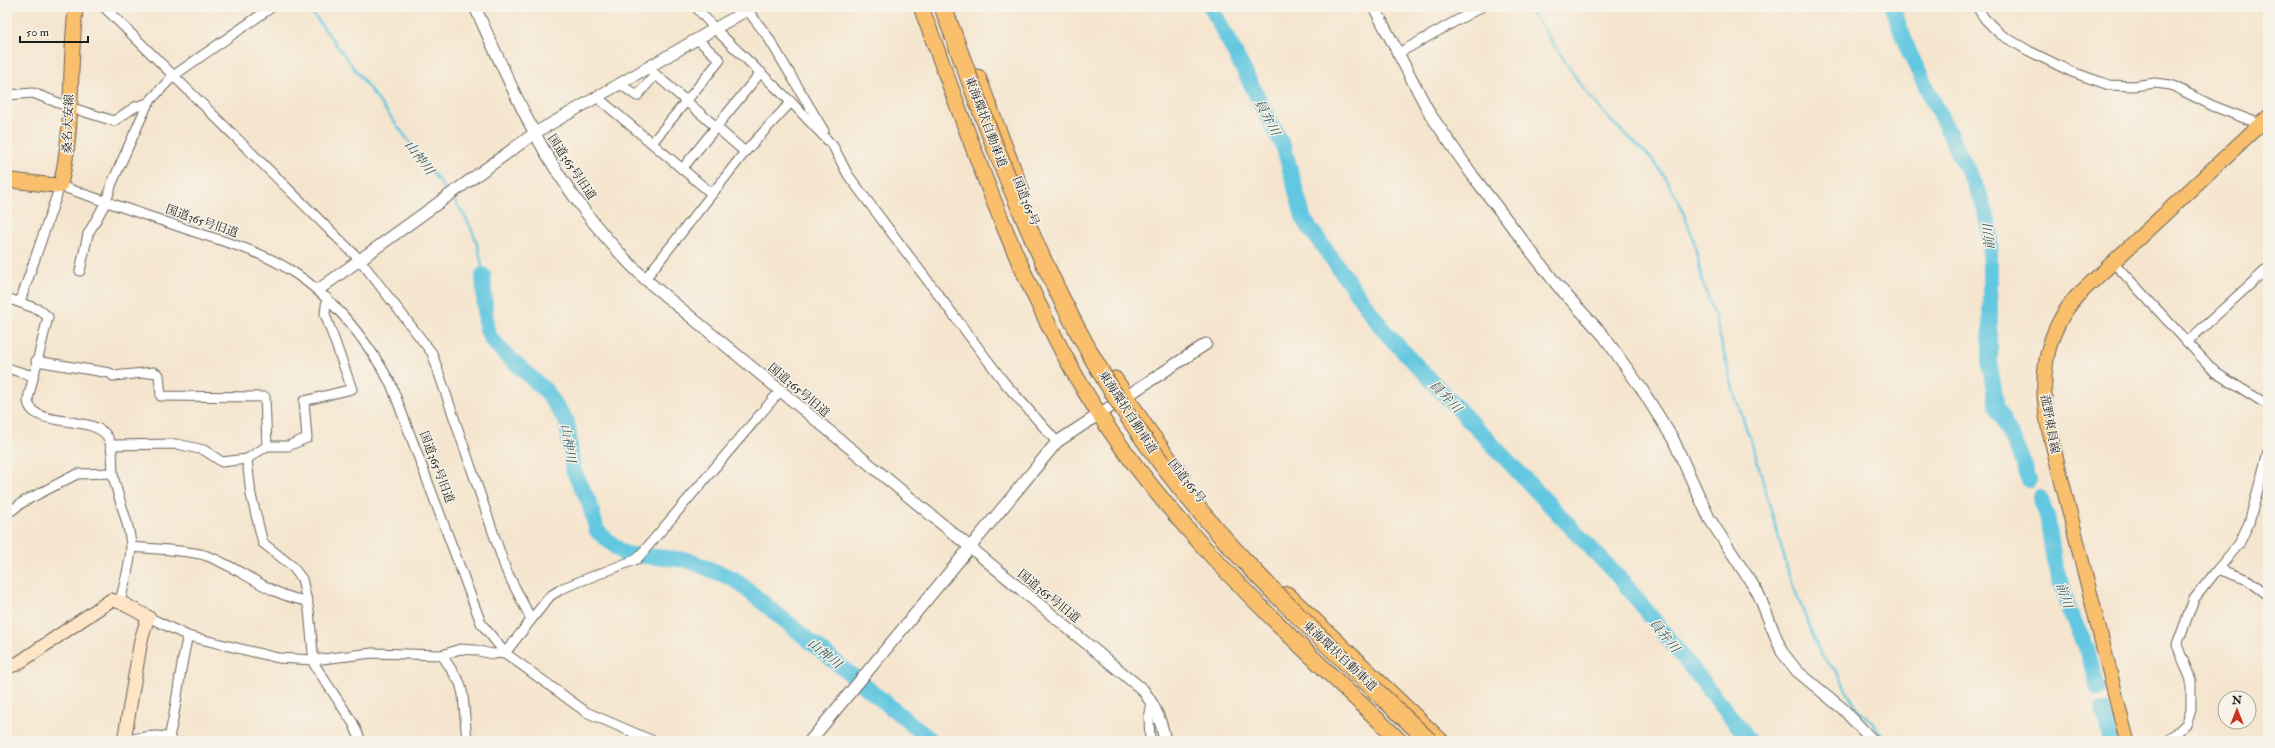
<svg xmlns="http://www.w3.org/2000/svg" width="2275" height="748" font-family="'IM FELL Double Pica','Noto Serif JP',serif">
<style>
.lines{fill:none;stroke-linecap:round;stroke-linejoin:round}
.stream{stroke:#62c7e0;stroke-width:2.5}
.river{stroke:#62c7e0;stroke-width:16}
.minor-casing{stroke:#68625a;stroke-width:11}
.tertiary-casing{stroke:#68625a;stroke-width:13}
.secondary-casing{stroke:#68625a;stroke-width:15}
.primary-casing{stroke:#68625a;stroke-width:16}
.trunk-casing{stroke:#68625a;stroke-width:17}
.minor{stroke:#fff;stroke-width:9}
.tertiary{stroke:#fff;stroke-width:11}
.secondary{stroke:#fde5c5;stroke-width:13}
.primary{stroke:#f9bf6d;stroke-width:14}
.trunk{stroke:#f9bf6d;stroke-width:15}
.motorway-bridge-casing{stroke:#68625a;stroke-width:19;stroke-linecap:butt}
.motorway-bridge{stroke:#f9bf6d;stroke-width:17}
.labels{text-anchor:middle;stroke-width:3;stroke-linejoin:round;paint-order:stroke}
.street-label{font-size:12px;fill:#1c1c1c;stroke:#f7f3e8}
.water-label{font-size:13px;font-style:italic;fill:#345861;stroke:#f7f3e8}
</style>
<rect width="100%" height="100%" fill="#f7f3e8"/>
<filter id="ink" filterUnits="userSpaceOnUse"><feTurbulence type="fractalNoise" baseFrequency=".025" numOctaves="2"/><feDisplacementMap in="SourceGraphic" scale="8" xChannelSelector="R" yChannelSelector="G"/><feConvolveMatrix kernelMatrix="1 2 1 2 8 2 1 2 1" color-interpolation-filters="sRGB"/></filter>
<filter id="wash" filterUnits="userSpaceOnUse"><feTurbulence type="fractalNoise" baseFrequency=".012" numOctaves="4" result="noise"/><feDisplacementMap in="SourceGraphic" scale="16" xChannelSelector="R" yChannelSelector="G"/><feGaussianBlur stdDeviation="0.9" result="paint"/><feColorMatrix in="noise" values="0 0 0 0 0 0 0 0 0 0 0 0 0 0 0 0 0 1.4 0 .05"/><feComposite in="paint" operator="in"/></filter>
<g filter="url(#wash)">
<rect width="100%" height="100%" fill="#f5e5ce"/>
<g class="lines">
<g class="stream">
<polyline points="308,7 447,192"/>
<polyline points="1526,7 1540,24 1583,88 1609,119 1650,157 1665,177 1680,204 1694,240 1702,280 1716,321 1734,393 1755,453 1790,578 1820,653 1839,675 1847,692 1857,707 1889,741"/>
<path d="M452 198C471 221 480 245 483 275"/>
</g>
<g class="river">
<polyline points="1211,7 1284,148 1304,220 1385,332 1624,583 1750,741"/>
<polyline points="1892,7 1909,52 1982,200 1990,229 1990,367 1997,407 2023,461 2029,480"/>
<polyline points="483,275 486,327 491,339 503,352 546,391 567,422 573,470 589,502 597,531 624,554 687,560 734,579 932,741"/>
<polyline points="2040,498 2047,515 2054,561 2070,613 2087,649 2098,689"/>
<polyline points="2103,710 2111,741"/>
</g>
</g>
</g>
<g filter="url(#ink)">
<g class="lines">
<g class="minor-casing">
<g id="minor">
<polyline points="104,7 360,260 432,353 506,570 531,619"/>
<polyline points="696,7 715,29 791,102 833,146 848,175 1004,382 1057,442"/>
<polyline points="745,7 768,37 824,131"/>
<polyline points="1977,7 1985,19 2000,34 2029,51 2072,72 2109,85 2134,86 2155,83 2171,85 2213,106 2260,124"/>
<polyline points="1397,54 1481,7"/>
<polyline points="648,68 745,152"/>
<polyline points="620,84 637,96 655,75"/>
<polyline points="7,95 33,93 69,107 114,121 135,107 148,103"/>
<polyline points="597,97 712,194"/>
<polyline points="652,143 720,60 697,39"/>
<polyline points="682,169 761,72"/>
<polyline points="2113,262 2216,373 2268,405"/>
<polyline points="80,271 88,234 106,202 112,183 148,103 173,76 272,7"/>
<polyline points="645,279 745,152 791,102"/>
<path d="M7 298 40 310 48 317 28 399C28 429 92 414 107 436 114 446 112 463 113 474 117 498 131 525 131 548 130 566 124 584 120 602"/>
<path d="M20 302 60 186C106 202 152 217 198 233 229 243 262 252 290 270 335 298 366 339 391 384L481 623 505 653 586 712 653 741"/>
<polyline points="2187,342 2268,268"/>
<polyline points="36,361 110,373 113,376 154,372 159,375 161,396 265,397 267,446"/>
<polyline points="7,368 33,376"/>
<polyline points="111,445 177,444 204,450 222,462 247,459 251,495 263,543 292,566 302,579 309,610 314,664 353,723 361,741"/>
<polyline points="2268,452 2249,523 2239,544 2218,569 2248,580 2268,595"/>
<polyline points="247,459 267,446 288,446 307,438 304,401 352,389 325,314 327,298"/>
<polyline points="7,514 23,502 77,474 113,473"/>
<path d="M131 547C150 549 191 550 207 556 241 568 271 597 308 601"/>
<polyline points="148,617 188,636 278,658 314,660 372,653 442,655 460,649 475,650 492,654 505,653 550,596 563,588 637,559 780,391"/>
<polyline points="442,655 460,683 463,695 467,741"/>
<path d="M169 737C178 703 179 669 188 636"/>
<path d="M124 740C138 739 162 731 173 741"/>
<polyline points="1150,741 1149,718 1152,703"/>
<polyline points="2168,741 2187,723 2191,710 2191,680 2177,645 2194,599 2218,569"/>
</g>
</g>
<g class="tertiary-casing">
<g id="tertiary">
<path d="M475 7C494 49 513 92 535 134 563 186 602 238 645 279L1143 690C1155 706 1162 722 1165 741"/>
<polyline points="1374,7 1430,114 1473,176 1557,285 1603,335 1641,388 1673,439 1709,518 1758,593 1782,652 1797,671 1843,709 1873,741"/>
<polyline points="318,290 535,133 747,10"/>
<polyline points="810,741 1057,442 1206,344"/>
</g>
</g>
<g class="secondary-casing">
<polyline id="secondary" points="7,667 17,664 111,600 120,602 148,617 141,640 124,741"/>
</g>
<g class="primary-casing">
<g id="primary">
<path d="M7 180 60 186C75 130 68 66 76 7"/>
<path d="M2127 741 2049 430C2039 381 2043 335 2077 296L2268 117"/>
</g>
</g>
<g class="trunk-casing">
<g id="trunk">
<path d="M921 7C968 132 1010 261 1077 378 1157 518 1285 630 1400 741"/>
<polyline points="978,77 1021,189"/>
<polyline points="1115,379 1146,427 1182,476"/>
<polyline points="1287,594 1441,741"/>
</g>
</g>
<use href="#minor" class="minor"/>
<use href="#tertiary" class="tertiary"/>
<use href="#secondary" class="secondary"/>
<use href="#primary" class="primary"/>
<use href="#trunk" class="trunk"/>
<g class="motorway-bridge-casing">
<path id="motorway-bridge" d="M943 7C995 149 1046 292 1130 419 1212 542 1323 640 1429 741"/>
</g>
<use href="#motorway-bridge" class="motorway-bridge"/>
</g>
</g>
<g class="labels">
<g class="street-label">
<text transform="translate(986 122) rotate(69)" y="4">東海環状自動車道</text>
<text transform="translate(68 124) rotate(-88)" y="4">桑名大安線</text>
<text transform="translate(572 167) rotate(56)" y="4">国道365号旧道</text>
<text transform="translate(1026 201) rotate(68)" y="4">国道365号</text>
<text transform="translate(202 221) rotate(19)" y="4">国道365号旧道</text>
<text transform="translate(799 390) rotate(40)" y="4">国道365号旧道</text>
<text transform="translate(1128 412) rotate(57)" y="4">東海環状自動車道</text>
<text transform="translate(2050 424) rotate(80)" y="4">菰野東員線</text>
<text transform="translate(437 467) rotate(69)" y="4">国道365号旧道</text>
<text transform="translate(1187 481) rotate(52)" y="4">国道365号</text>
<text transform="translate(1049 596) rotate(39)" y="4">国道365号旧道</text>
<text transform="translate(1340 656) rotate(43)" y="4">東海環状自動車道</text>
</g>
<g class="water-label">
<text transform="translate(1268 117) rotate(63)" y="5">員弁川</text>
<text transform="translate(420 157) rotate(53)" y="5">山神川</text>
<text transform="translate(1988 237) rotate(-94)" y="5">前川</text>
<text transform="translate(1446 396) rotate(46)" y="5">員弁川</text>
<text transform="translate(569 443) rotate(81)" y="5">山神川</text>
<text transform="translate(2065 595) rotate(72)" y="5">前川</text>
<text transform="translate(1665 635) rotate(51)" y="5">員弁川</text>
<text transform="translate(825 653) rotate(39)" y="5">山神川</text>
</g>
</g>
<rect width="2275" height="748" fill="none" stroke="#f7f3e8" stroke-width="24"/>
<g transform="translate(2237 710)"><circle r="19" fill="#f7f3e8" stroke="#9f9d96"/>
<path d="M0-3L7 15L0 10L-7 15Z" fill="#c8321e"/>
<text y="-6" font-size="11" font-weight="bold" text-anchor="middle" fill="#1c1c1c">N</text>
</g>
<path d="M20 36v6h68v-6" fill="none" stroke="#1c1c1c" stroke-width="2"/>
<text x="26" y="36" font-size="12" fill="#1c1c1c" stroke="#f7f3e8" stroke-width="3" paint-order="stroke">50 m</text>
</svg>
